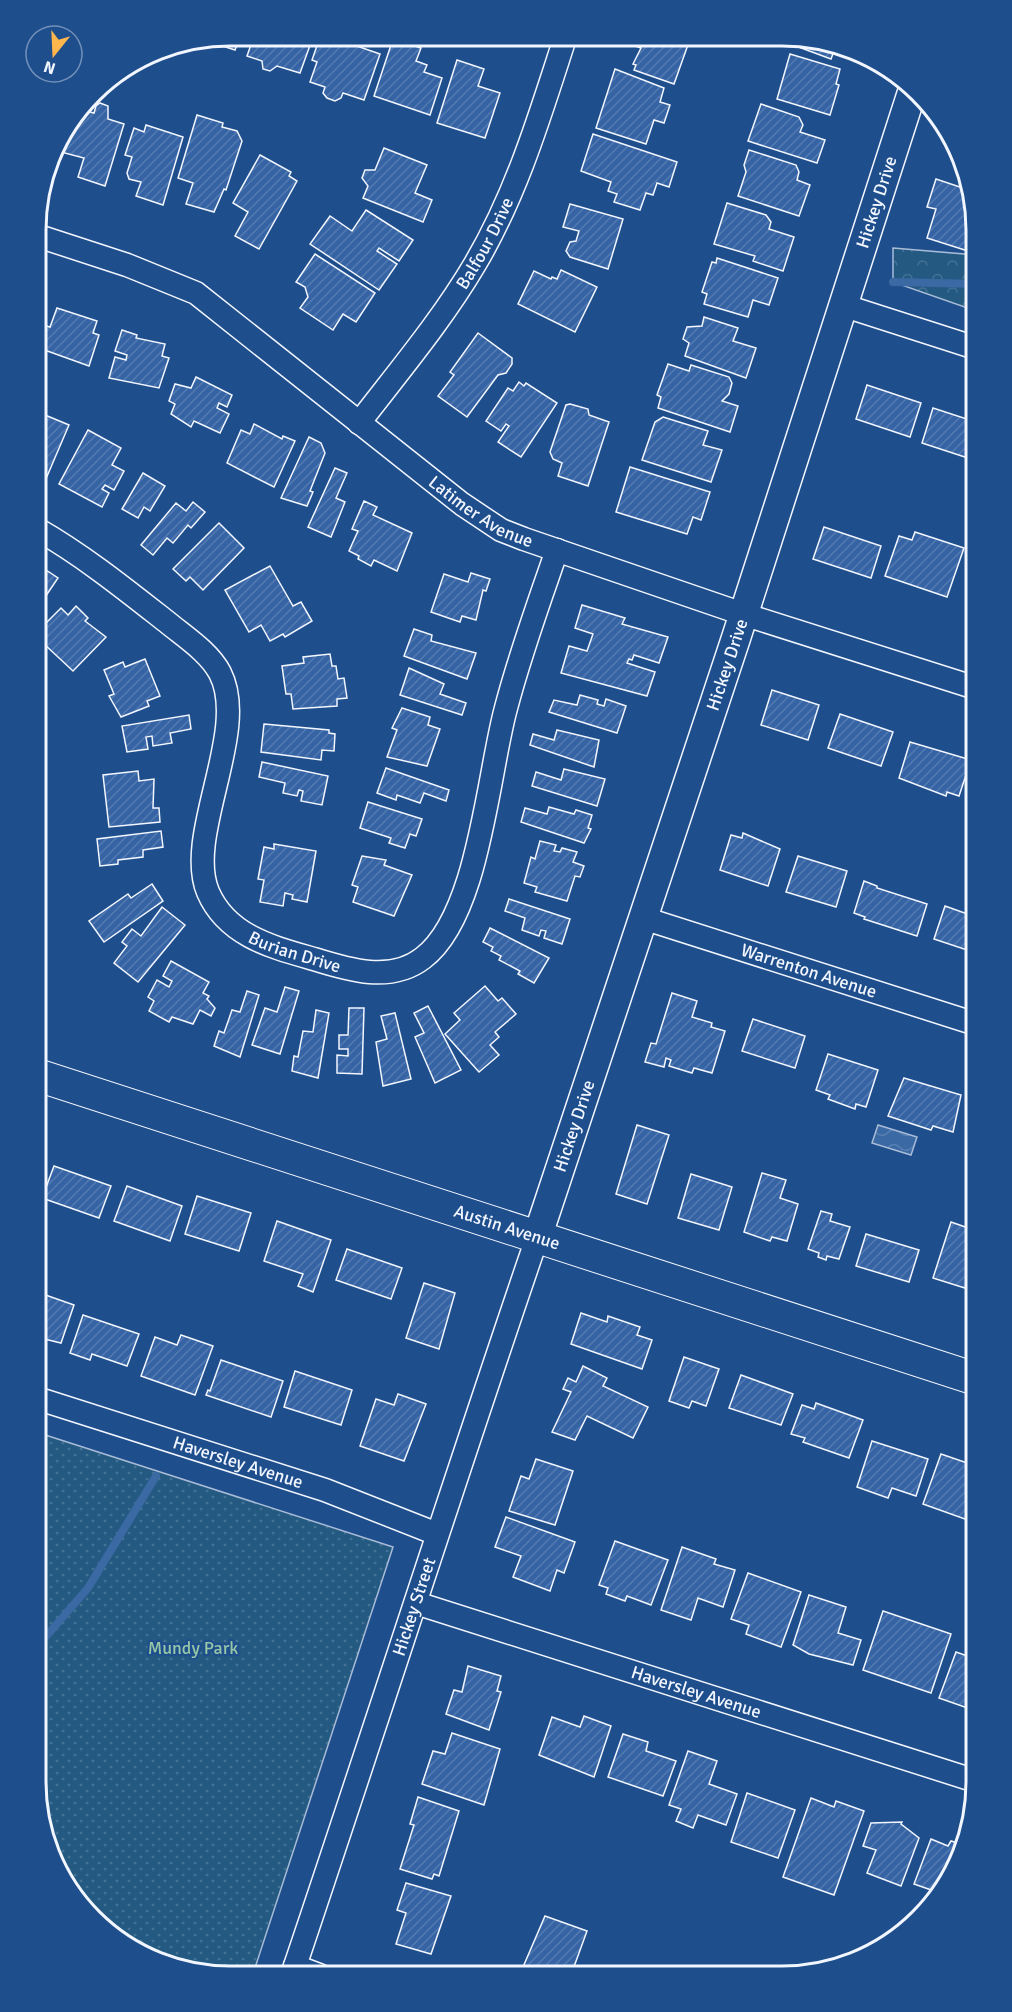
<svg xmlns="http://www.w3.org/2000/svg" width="1012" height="2012" font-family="Signika,sans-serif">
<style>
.forest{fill:url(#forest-crowns);stroke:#a8bbd7;stroke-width:1.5}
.park{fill:url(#park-dots);stroke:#a8bbd7;stroke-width:1.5}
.water{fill:url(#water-waves);stroke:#a8bbd7;stroke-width:1.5}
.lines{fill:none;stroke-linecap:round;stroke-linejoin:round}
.stream{stroke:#3b69a3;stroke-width:8}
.building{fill:url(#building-hatch);stroke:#f2f6ff;stroke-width:1.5}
.minor-casing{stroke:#f2f6ff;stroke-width:25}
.tertiary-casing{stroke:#f2f6ff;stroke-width:31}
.secondary-casing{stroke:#f2f6ff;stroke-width:34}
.minor{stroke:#1f4e8c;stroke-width:22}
.tertiary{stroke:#1f4e8c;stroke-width:28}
.secondary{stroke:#1f4e8c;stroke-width:32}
.labels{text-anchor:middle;stroke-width:4.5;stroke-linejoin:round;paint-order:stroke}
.street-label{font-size:18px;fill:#f2f6ff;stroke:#1f4e8c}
.park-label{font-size:18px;fill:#97c8a6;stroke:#1f4e8c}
.rim{fill:none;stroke:#f2f6ff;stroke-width:3}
</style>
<defs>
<pattern id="forest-crowns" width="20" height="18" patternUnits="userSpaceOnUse" patternTransform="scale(1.5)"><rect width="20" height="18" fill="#245a82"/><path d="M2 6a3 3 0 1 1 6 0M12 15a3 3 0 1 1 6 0" fill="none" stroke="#447295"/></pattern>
<pattern id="park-dots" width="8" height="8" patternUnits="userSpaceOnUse" patternTransform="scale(1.5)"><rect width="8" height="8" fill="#245a82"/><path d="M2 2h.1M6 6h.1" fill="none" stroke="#447295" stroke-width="1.8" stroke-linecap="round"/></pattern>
<pattern id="water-waves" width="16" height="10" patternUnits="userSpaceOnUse" patternTransform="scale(1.5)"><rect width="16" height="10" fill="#3b69a3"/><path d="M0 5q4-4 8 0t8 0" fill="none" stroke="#587fb1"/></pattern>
<pattern id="building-hatch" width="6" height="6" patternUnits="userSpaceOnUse" patternTransform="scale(1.5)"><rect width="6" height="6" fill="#3563a3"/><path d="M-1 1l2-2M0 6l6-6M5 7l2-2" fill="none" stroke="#537ab1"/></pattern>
</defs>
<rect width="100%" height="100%" fill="#1f4e8c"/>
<polygon class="forest" points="893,248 976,255 976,311 893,282"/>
<polygon class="park" points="36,1432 393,1547 253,1974 205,1974 156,1961 102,1928 46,1844 36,1782"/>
<polygon class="water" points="878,1125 917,1137 911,1155 872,1143"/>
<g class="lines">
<g class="stream">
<polyline points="893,282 976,284"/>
<polyline points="36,1648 88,1588 156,1476"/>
</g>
</g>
<g class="building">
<polygon points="230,36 240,36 235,50 207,41"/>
<polygon points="254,36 313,37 300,73 277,66 270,71 263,69 262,61 247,56"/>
<polygon points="320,37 353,37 351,44 380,54 364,100 343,93 341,98 335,101 327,98 323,93 325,87 310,82 317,62 312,60"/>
<polygon points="625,38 690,39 674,84 634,70 636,65 633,64 641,48 624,42"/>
<polygon points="393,39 421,48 416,61 427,65 424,72 442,78 430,115 374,96"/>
<polygon points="777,39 819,40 841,50 840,53 834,51 831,59"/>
<polygon points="790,54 840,69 836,84 839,85 830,115 777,99"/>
<polygon points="457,60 484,69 478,86 500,93 485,138 437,123"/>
<polygon points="615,69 664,88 660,102 670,105 664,123 654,120 646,144 596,128"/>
<polygon points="100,103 108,106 108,119 124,124 105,186 78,177 84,158 61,152 68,128 82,110 94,113 96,106"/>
<polygon points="761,104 799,117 803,125 800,132 825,140 817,163 748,141"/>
<polygon points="197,115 223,123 222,127 237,131 242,141 226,190 224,189 214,212 186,204 193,183 178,178"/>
<polygon points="146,125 183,137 163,205 136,196 141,182 129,179 127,173 132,157 125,155 134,128 144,132"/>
<polygon points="593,134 677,162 669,187 657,183 653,195 646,193 640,210 614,202 617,194 608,191 611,182 581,171"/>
<polygon points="384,148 427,165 415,193 432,200 423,222 363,198 368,186 362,178 365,170 375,170"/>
<polygon points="749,150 796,165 799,172 797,180 810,185 799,216 738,196 746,172 744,165"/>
<polygon points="260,155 291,172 289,176 297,181 259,249 235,236 248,212 233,203"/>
<polygon points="936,179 969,190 976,230 971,252 927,238 936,209 927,207"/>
<polygon points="727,203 766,215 771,222 769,229 794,237 783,271 753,261 755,256 714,244"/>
<polygon points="570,204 623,219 608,269 570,257 566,251 570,242 576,241 579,231 563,227"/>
<polygon points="366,210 413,240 399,261 379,248 377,251 397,264 379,290 310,244 330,216 352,231"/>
<polygon points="315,254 375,293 356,322 343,314 333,330 300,308 308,297 305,287 296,282"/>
<polygon points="717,258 778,278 769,305 753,300 748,317 704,304 707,294 702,292 712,262 716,263"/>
<polygon points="561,270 597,287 575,332 518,304 534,271 551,279 552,277 557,279"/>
<polygon points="57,308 97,321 93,333 99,335 89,366 39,348 46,326 50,327"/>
<polygon points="704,317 738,328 733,341 756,348 746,378 685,356 689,343 683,339 687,327 702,326"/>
<polygon points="122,330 137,335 136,338 165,344 162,356 169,358 159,388 109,378 115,357 126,360 127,355 115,351"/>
<polygon points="478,333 512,358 512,364 506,373 498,375 467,417 438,396 454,375 450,372"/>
<polygon points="668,364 689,371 691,365 729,377 732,383 729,394 722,401 738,406 730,432 658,408 661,397 657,395"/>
<polygon points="196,377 232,395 227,407 219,403 217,408 229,414 220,433 194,421 191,427 171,414 175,404 169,401 175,384 191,388"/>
<polygon points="519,382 524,386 526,383 557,403 521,457 498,442 509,426 506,424 501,431 486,421 508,388 513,391"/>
<polygon points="867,385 921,403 910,437 856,419"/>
<polygon points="570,404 588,409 589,415 609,422 588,486 558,476 562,463 553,459 550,452 566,405"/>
<polygon points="933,408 976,422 976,444 971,459 922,443"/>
<polygon points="45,415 69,425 42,488 37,486 37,432"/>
<polygon points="663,417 708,431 703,445 722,450 711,482 642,460 655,422"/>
<polygon points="254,424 282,439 283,436 295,441 274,487 227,463 241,430 250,434"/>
<polygon points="88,430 121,448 112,465 124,471 114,490 105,485 102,489 109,493 102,507 59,484"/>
<polygon points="309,437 321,443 325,453 310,491 313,492 307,506 281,498"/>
<polygon points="630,467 710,492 701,520 693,517 687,534 616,512"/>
<polygon points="335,468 347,473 336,498 345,502 331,537 308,527"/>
<polygon points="143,473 165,486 150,511 144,507 138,518 122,509"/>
<polygon points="364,501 377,507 373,515 412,533 397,571 374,560 371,566 358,559 359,556 349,551 358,531 352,529"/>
<polygon points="193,502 205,512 191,528 188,525 173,543 167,538 153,555 141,545 176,503 186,511"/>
<polygon points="219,523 244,548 203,590 190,577 186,581 173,569"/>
<polygon points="824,527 881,546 871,578 813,559"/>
<polygon points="915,532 964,548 947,597 885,576 899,536 912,540"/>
<polygon points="270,566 293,606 301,602 312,621 285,637 283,634 270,641 261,625 249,632 225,590"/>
<polygon points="43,568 58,578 37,609 37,577"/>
<polygon points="471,573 490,579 486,591 483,590 476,620 462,616 460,622 431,612 444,574 468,582"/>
<polygon points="976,575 976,611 966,608"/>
<polygon points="582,605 625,618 622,624 668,637 659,663 634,655 632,660 629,659 627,663 655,672 647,696 561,673 569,646 587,651 593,634 575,628"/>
<polygon points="76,606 88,618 85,621 106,637 73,671 43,643 41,645 37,642 37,632 61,608 68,615"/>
<polygon points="414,629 432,635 431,641 476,653 467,679 404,656"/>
<polygon points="330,654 332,666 336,666 338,679 344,678 347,698 337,699 337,706 293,709 291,694 286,694 282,666 304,663 303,657"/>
<polygon points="145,659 160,696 147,701 149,706 121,717 109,696 114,694 104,670 123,662 125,667"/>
<polygon points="409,668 444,684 440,694 466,703 462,715 400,695"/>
<polygon points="772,690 819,705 808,740 761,725"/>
<polygon points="580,695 598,700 597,704 604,706 606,699 626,706 617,733 549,712 554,700 577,705"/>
<polygon points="402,708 430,717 428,725 440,729 427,766 387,757 397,730 392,728"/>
<polygon points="840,714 893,732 881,766 828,748"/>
<polygon points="189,715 191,729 170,733 172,743 153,746 152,736 146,737 148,749 127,752 122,726"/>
<polygon points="264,724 329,730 329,733 335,734 334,751 322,750 321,760 261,752"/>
<polygon points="557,730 599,740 594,767 530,745 533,734 554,740"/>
<polygon points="910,742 971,760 959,796 947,792 946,796 899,778"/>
<polygon points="262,762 328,776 322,805 301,801 303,791 299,790 297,796 283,793 285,783 259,777"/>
<polygon points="386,768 449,790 446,801 424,793 420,803 397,795 396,800 377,793"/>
<polygon points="564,769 605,779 597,806 532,786 536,772 561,780"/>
<polygon points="138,771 139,781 154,779 153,808 159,808 160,822 109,827 103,775"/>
<polygon points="368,802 422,819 416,836 410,834 405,848 389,843 391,838 360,828"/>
<polygon points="549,807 574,814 576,810 592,815 588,828 591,829 584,843 521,822 525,808 547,814"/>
<polygon points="161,831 163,847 143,850 143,857 118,860 118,864 100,866 97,839"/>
<polygon points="743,833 780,849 768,886 720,870 731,835 742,838"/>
<polygon points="540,841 556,845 554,851 560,852 562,848 577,852 573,862 584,866 580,877 575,876 567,901 535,892 537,887 524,883 531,857 535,859"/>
<polygon points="274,844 316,851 307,902 292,899 293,895 285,893 283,906 260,902 264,880 258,879 264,847 274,849"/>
<polygon points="362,856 386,860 384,865 412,875 394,916 353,902 358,887 352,885"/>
<polygon points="798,856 847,871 836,907 786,892"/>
<polygon points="864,881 877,886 877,888 927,904 917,936 864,919 865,917 854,913"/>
<polygon points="152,884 163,901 104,942 89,921 128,894 131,898"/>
<polygon points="509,899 570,919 562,944 544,938 546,931 541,930 539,936 522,930 525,918 505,911"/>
<polygon points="945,906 976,917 976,953 934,939"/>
<polygon points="162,907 185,925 138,982 114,963 127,946 122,942 132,929 141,936"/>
<polygon points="490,928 549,958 534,983 518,974 520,971 499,960 501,956 491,951 493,947 483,942"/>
<polygon points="171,961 209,982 203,993 209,996 207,999 215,1008 211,1016 200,1010 193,1024 172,1017 169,1022 149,1011 154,1001 148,997 157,980 169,987 172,981 163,976"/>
<polygon points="485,986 498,1001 502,998 516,1014 495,1032 499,1037 490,1045 499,1055 479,1072 445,1034 460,1020 454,1013"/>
<polygon points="285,987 299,991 280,1054 252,1045 265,1008 277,1012"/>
<polygon points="247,991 259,995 240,1057 214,1046 219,1031 224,1033 232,1010 240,1012"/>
<polygon points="672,993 697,1001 692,1017 712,1023 711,1027 725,1031 712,1073 694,1068 692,1073 669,1066 671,1060 666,1058 664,1067 645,1062 651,1043 656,1044"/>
<polygon points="428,1006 461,1070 435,1083 415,1037 424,1033 414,1013"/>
<polygon points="349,1008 364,1008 362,1074 337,1073 337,1055 348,1056 348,1049 339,1049 339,1035 348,1035"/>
<polygon points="316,1010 329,1013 318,1078 292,1071 294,1056 298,1057 303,1031 313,1032"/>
<polygon points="395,1013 411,1079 383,1086 376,1042 387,1039 381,1016"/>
<polygon points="753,1019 805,1036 795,1068 742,1051"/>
<polygon points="828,1054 878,1070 866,1107 856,1104 855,1109 828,1099 830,1095 816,1090"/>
<polygon points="904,1078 961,1095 953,1132 933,1126 931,1130 888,1116"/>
<polygon points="637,1125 669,1135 647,1204 616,1194"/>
<polygon points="54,1166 111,1186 99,1218 42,1198"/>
<polygon points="762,1173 786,1180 780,1198 798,1204 787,1241 772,1237 770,1241 744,1232"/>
<polygon points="691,1174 732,1187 719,1230 678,1218"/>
<polygon points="127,1186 182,1206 170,1241 114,1221"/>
<polygon points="197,1196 251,1213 239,1251 185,1234"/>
<polygon points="821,1211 832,1214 830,1221 850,1227 839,1259 827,1256 826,1260 818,1257 819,1253 808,1249"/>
<polygon points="277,1221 331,1240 313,1292 298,1286 303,1274 264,1261"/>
<polygon points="951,1222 974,1230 976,1225 976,1295 967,1292 968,1289 933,1278"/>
<polygon points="866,1234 919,1250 909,1282 856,1266"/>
<polygon points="347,1249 402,1268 391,1299 336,1280"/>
<polygon points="424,1283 455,1293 439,1349 406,1338"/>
<polygon points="37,1292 74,1305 61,1343 36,1337"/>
<polygon points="581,1313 607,1322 608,1316 640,1327 637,1335 652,1340 642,1369 571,1344"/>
<polygon points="83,1315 139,1334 127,1366 92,1354 90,1360 70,1353"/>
<polygon points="181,1335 213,1346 195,1395 141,1376 155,1337 177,1345"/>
<polygon points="684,1357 719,1369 706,1406 692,1401 689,1408 669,1401"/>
<polygon points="221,1360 283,1381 271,1417 206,1395 208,1390 210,1391"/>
<polygon points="583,1366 607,1378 603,1386 648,1407 633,1438 587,1416 575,1440 552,1432 571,1392 563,1389 568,1378 576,1382"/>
<polygon points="295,1371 352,1390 341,1425 284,1407"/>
<polygon points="741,1375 793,1394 781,1425 729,1408"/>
<polygon points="398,1394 426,1404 404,1461 360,1446 376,1399 394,1405"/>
<polygon points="816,1403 863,1420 849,1458 803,1442 805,1438 791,1434 802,1405 814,1409"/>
<polygon points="872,1441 928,1459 916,1496 892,1488 888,1498 857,1487"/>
<polygon points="941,1454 976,1466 976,1523 923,1504"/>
<polygon points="536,1459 573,1471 555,1525 509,1511 521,1476 529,1479"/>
<polygon points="506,1517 575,1542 564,1573 557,1570 550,1591 513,1577 521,1556 495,1547"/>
<polygon points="615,1541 668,1560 651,1605 627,1596 625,1601 606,1594 608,1588 599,1585"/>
<polygon points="682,1547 716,1559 714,1564 735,1570 723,1607 698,1598 691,1620 661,1610"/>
<polygon points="748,1573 801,1592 781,1647 746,1634 749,1625 731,1619"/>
<polygon points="809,1595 846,1607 838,1633 861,1640 853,1665 809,1654 793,1645"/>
<polygon points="883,1611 951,1634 931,1693 863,1670"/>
<polygon points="956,1652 976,1659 976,1711 939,1698"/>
<polygon points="468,1666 501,1676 497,1691 501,1692 489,1730 446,1714 454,1690 462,1692"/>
<polygon points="584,1716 611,1726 594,1777 539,1755 552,1717 580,1727"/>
<polygon points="452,1733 500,1749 484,1805 422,1784 433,1751 445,1754"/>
<polygon points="623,1734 648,1742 646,1751 676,1761 663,1796 608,1777"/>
<polygon points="688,1751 717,1761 709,1784 737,1794 726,1825 698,1815 693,1828 676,1821 681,1809 669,1805"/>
<polygon points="747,1793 795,1810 778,1858 731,1842"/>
<polygon points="418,1797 459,1811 439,1876 434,1874 432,1879 400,1869 414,1825 410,1824"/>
<polygon points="811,1798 834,1807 836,1801 864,1811 834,1895 783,1877"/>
<polygon points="902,1822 901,1824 919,1838 901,1886 867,1873 876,1850 863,1846 871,1823"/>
<polygon points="931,1839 948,1846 951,1841 964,1845 961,1856 940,1893 914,1884"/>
<polygon points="406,1883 451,1896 431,1954 396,1944 406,1913 397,1910"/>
<polygon points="545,1916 587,1931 571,1975 520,1974"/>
</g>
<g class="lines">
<g class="minor-casing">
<g id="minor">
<path id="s1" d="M38 236 127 265 196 293 462 504 501 530 524 539 743 614 976 688"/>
<polyline points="842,305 976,348"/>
<path id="s2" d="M359 423C399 371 442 320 475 264 517 193 540 115 565 38"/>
<path id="s3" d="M37 529C84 556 125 589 167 622 185 637 209 652 220 673 250 731 184 835 208 892 227 936 272 947 314 959 349 970 391 983 423 958 479 916 488 773 506 708 520 654 539 602 557 550"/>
<path id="s4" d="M643 918 976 1024"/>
<path id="s5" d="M36 1398 325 1490 437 1534"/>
<path id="s6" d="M416 1603 976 1781"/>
<polyline points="295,1966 319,1975"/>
<path id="s7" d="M292 1975C375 1729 453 1483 537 1238"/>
</g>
</g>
<g class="tertiary-casing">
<g id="tertiary">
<path id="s8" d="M537 1238 736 638 913 89"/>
</g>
</g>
<g class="secondary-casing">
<g id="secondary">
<path id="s9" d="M37 1075 976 1379"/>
</g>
</g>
<use href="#minor" class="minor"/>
<use href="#tertiary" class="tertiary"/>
<use href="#secondary" class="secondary"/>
</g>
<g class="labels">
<g class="street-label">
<text dy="6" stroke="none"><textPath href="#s8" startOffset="1090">Hickey Drive</textPath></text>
<text dy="6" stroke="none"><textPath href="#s2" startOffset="220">Balfour Drive</textPath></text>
<text dy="6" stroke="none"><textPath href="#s1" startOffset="528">Latimer Avenue</textPath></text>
<text dy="6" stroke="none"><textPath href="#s8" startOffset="604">Hickey Drive</textPath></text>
<text dy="6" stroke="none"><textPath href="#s3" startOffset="567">Burian Drive</textPath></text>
<text dy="6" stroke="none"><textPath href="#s4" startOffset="174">Warrenton Avenue</textPath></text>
<text dy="6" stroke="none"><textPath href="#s8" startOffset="118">Hickey Drive</textPath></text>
<text dy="6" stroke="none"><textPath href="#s9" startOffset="494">Austin Avenue</textPath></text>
<text dy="6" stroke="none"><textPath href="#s5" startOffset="212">Haversley Avenue</textPath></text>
<text dy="6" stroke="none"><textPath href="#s7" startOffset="388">Hickey Street</textPath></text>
<text dy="6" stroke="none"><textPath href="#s6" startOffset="294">Haversley Avenue</textPath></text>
</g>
<g class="park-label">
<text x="193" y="1654">Mundy Park</text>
</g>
</g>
<path d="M0 0H1012V2012H0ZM230 46H782A184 184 0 0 1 966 230V1782A184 184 0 0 1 782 1966H230A184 184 0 0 1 46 1782V230A184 184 0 0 1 230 46Z" fill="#1f4e8c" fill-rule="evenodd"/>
<path class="rim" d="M230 46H782A184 184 0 0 1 966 230V1782A184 184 0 0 1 782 1966H230A184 184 0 0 1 46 1782V230A184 184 0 0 1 230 46Z"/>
<g transform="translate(54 54) rotate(198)"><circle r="28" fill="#1f4e8c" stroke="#7391ba" stroke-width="1.5"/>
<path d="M0-4.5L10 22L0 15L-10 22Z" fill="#ffb74d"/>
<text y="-9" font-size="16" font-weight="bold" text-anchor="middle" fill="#f2f6ff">N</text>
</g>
</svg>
